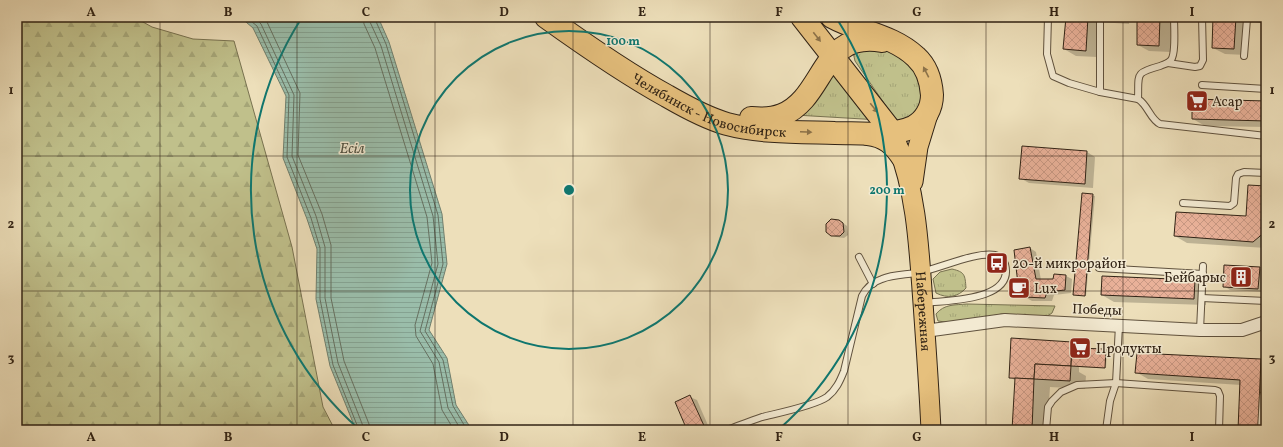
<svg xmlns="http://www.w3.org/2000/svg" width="1283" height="447" font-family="Vollkorn,serif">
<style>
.grass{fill:url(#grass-tufts);stroke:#787250}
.forest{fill:url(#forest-firs);stroke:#787250}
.water{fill:url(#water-rules);stroke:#707f6e}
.shadow{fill:#0003}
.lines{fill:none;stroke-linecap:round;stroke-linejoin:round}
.shore{stroke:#667060;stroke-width:1}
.building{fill:url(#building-cross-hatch);stroke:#312315}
.lane-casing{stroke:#60523e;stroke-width:8}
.street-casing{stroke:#60523e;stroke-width:14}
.primary-casing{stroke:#312315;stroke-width:21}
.highway-casing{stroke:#312315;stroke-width:24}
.lane{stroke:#f3ead2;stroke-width:6}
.street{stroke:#f3ead2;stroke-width:12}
.primary{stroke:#e6c07d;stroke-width:19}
.highway{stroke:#e6c07d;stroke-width:22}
.oneway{fill:#8c7249}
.grid{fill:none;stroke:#312315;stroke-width:1;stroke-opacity:0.55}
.ring{fill:none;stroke:#0f766e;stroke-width:2}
.labels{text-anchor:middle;stroke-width:3;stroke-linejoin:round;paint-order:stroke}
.poi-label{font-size:14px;fill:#312315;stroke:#f3ead2;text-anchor:start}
.street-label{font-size:14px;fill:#312315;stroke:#f3ead2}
.water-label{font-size:15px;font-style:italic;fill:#505142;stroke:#f3ead2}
.centre{fill:#0f766e;stroke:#f3ead2;stroke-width:2}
.ring-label{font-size:12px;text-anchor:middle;font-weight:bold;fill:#0f766e;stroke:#f3ead2;stroke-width:3;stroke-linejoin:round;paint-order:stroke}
.neatline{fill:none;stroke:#312315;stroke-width:1.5}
.grid-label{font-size:13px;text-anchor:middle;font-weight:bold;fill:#312315}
</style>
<defs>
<pattern id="grass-tufts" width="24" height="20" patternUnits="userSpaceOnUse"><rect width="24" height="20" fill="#c0c08b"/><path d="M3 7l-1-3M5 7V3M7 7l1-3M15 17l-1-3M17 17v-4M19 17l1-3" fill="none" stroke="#a5a577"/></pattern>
<pattern id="forest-firs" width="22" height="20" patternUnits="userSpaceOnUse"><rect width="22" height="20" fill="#c0c08b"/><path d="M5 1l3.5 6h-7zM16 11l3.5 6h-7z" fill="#a5a577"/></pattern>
<pattern id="water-rules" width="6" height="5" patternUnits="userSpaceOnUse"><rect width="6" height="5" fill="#9abdaa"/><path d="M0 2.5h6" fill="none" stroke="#85a291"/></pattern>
<pattern id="building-cross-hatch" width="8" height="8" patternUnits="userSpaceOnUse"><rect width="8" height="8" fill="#e9b199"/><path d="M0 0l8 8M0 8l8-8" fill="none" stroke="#c89883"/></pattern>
</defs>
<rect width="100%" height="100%" fill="#eddfba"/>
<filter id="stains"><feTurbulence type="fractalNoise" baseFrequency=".005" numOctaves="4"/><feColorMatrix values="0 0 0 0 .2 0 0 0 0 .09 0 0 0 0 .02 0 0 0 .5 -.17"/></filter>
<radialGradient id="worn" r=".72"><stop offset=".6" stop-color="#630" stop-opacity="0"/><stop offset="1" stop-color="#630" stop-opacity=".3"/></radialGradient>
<g class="grass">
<polygon points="888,47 918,73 923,108 903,124 895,119 855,61 853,52"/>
<polygon points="836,63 880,120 795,115"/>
<path d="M952 269C965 272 965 275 966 288 958 297 948 299 936 293L933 279 940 272Z"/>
<path d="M967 304 1055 306 1052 313 1046 317 1002 314 953 323 938 321 936 314C944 304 955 305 967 304Z"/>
</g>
<polygon class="forest" points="17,17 134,17 152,27 193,39 234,41 292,247 323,407 335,430 17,430"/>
<polygon class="water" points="240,17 378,17 389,42 442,214 447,264 429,330 447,358 456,405 472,430 356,430 330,366 316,299 317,249 307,219 283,158 286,96 253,28"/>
<g class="shadow">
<polygon points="1067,17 1130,17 1129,24 1100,22 1097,57 1076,56 1064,49"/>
<polygon points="1138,17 1172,17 1171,52 1149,51 1138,45"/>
<polygon points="1214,17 1266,17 1247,20 1246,55 1225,54 1213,48"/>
<polygon points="1266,102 1266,127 1205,126 1193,119"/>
<polygon points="1023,147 1087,152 1095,157 1093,188 1029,183 1020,178"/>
<polygon points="1266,187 1266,248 1187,243 1175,236 1247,217"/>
<polygon points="1083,194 1095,196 1086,296 1074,294"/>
<polygon points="843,223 847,226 848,235 844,238 836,237 831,235"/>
<polygon points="1030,248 1036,252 1041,280 1054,280 1055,275 1066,276 1072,279 1071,293 1054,295 1052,301 1032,301 1025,297"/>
<polygon points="1259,268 1266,272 1264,292 1230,290 1224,286"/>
<polygon points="1194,281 1206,288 1206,305 1114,302 1102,295"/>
<polygon points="1071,343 1080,349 1107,351 1106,368 1079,367 1079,372 1086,376 1085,389 1050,387 1047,430 1013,430 1016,381 1010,377"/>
<polygon points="1260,360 1266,364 1266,430 1239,430 1241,385 1148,379 1136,372"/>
<polygon points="690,397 697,400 710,430 688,430"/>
</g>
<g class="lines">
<g class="shore">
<polyline points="246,17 257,26 289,95 287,157 311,218 320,248 320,299 333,365 359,430"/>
<polyline points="254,17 261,24 294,95 292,156 316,216 325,247 325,298 338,363 363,426 364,430"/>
<polyline points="263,17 267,22 300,93 298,155 322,214 331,245 331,298 344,361 369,424 370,430"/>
<polyline points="363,17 364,24 375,48 427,217 432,263 415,325 416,336 433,364 442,410 454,430"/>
<polyline points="369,17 370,22 381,46 433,216 438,264 420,331 439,362 448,408 461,430"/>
<polyline points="374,17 386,44 438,215 443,264 425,331 443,360 453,406 467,430"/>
</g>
</g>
<g class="building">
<polygon points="1066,17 1088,17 1086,51 1063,49"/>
<polygon points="1137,17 1160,17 1159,46 1137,45"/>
<polygon points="1213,17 1236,17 1234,49 1212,48"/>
<polygon points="1192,99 1266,101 1266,121 1192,119"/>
<polygon points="1022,146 1087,151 1085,184 1019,179"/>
<polygon points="1248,185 1266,186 1266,231 1253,242 1174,236 1176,212 1246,216"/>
<polygon points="1082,193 1093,194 1085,296 1073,295"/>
<polygon points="831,219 839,220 843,223 844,232 840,236 831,236 826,232 826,224"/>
<polygon points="1030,247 1036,279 1053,279 1054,274 1066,275 1065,290 1047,292 1045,298 1024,297 1025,290 1018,284 1014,250"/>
<polygon points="1224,265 1260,267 1258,289 1223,287"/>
<polygon points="1102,276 1195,280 1194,299 1101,295"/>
<polygon points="1011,338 1072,342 1071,366 1035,364 1034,379 1009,378"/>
<polygon points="1072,348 1106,349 1105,368 1071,366"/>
<polygon points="1137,353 1261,359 1258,430 1238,430 1240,380 1135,373"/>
<polygon points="1035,364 1071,366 1070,381 1034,379"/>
<polygon points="1015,378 1034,379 1032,430 1012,430"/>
<polygon points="690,395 706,430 687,430 675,402"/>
</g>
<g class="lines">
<g class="lane-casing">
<g id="lane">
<polyline points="1048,17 1047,54 1053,76 1069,83 1100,92"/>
<path d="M1100 23V92L1138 99C1139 74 1134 73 1160 66 1164 64 1168 64 1171 60 1176 54 1174 26 1174 17"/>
<polyline points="1244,56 1247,19 1252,18 1266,19"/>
<polyline points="1168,63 1195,67 1200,66 1203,60 1202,17"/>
<polyline points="1202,85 1266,89"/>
<path d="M1138 99C1148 105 1150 119 1160 124L1266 136"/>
<polyline points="1183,203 1230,206 1234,203 1236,178 1238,174 1244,172 1266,173"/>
<polyline points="859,257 873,284"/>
<polyline points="1099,268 1203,274"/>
<polyline points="1202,298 1266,301"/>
<polyline points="1200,330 1203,266"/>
<path d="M727 430C738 426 750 421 762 417 778 413 814 406 827 397 836 390 840 381 844 371L862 296C866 288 873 282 882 279 894 274 908 275 921 272 940 268 978 251 995 255 1000 256 1003 259 1005 264 1015 301 948 300 926 303"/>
<polyline points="1046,430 1048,407 1052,401 1061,392 1077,385 1116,383 1215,390 1218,391 1220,396 1219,430"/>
<polyline points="1106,430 1110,401 1116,383 1119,325"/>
</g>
</g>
<g class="street-casing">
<g id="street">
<polyline points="925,331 1005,320 1200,330 1242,330 1266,322"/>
<polyline points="1264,430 1266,396"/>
</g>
</g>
<g class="primary-casing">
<g id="primary">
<path id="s1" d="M897 144C917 194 919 250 923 303 926 345 929 387 931 430"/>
<polyline points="913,182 918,147 929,111"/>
</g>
</g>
<g class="highway-casing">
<g id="highway">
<path id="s2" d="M546 17C585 45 625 73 667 96 686 107 706 118 727 124 760 133 801 132 835 133 858 133 891 137 913 127 925 121 932 108 932 95 931 80 927 67 916 57 893 35 859 32 832 17"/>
<polyline points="802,17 892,132"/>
<path d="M751 118C761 119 772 119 782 115 826 97 820 30 882 41"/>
<path d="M868 134C885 136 894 144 903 158"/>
</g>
</g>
<use href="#lane" class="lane"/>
<use href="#street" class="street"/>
<use href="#primary" class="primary"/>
<use href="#highway" class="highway"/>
</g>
<defs><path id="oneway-solid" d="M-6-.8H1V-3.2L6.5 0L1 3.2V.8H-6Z"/></defs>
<g class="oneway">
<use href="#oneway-solid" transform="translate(817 37) rotate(52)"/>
<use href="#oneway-solid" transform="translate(926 72) rotate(-117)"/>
<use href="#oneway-solid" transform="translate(874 108) rotate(51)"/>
<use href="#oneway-solid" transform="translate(806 132) rotate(2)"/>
</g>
<path class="grid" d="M160 17V430M297 17V430M435 17V430M573 17V430M710 17V430M848 17V430M986 17V430M1123 17V430M17 156H1266M17 291H1266"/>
<g class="ring">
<circle cx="569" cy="190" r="159"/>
<path d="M360 430A318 318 0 0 1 301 19M837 19A318 318 0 0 1 778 430"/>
</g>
<defs>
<g id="supermarket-square" transform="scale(1.15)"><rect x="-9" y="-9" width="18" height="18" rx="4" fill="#8f2418" stroke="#f3ead2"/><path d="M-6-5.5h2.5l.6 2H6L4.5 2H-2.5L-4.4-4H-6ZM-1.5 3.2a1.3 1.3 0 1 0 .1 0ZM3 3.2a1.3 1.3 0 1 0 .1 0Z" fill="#fff"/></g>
<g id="bus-square" transform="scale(1.15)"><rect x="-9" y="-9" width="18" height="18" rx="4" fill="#8f2418" stroke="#f3ead2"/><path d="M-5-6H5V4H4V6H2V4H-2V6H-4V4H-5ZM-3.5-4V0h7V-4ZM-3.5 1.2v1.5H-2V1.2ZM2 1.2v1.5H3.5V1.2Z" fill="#fff"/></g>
<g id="building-square" transform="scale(1.15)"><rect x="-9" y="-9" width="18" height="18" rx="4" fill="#8f2418" stroke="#f3ead2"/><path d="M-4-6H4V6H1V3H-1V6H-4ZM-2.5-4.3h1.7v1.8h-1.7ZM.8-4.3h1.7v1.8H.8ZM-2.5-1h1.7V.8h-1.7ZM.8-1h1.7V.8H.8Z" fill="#fff"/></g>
<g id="cafe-square" transform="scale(1.15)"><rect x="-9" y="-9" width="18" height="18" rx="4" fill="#8f2418" stroke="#f3ead2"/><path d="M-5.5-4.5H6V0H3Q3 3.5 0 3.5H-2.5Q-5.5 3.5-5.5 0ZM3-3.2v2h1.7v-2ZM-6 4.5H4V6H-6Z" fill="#fff"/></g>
</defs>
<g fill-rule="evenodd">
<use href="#supermarket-square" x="1197" y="101"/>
<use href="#bus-square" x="997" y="263"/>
<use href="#building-square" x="1241" y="277"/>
<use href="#cafe-square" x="1019" y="288"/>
<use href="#supermarket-square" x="1080" y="348"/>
</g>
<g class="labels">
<g class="poi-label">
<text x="1212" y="106">Асар</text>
<text x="1012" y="268">20-й микрорайон</text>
<text x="1226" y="282" text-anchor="end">Бейбарыс</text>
<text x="1034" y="293">Lux</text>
<text x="1096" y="353">Продукты</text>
</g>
<g class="street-label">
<text dy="5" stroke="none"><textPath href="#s2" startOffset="188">Челябинск - Новосибирск</textPath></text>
<text transform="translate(1097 309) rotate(2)" y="5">Победы</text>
<text dy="5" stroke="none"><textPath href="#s1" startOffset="170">Набережная</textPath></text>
</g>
<g class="water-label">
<text x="352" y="153">Есіл</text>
</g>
</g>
<circle cx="569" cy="190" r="6" class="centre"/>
<g class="ring-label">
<text x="623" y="45">100 m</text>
<text x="887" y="194">200 m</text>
</g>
<rect width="1283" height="447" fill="none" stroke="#eddfba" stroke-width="44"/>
<rect x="22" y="22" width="1239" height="403" class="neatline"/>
<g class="grid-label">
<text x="91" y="16">A</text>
<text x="228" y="16">B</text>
<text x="366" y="16">C</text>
<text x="504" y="16">D</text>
<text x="642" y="16">E</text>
<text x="779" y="16">F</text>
<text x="917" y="16">G</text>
<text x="1054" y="16">H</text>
<text x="1192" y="16">I</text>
<text x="11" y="94">1</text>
<text x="1272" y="94">1</text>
<text x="11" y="228">2</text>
<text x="1272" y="228">2</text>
<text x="11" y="362">3</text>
<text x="1272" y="362">3</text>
<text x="91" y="441">A</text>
<text x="228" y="441">B</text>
<text x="366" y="441">C</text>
<text x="504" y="441">D</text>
<text x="642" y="441">E</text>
<text x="779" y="441">F</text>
<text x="917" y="441">G</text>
<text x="1054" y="441">H</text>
<text x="1192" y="441">I</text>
</g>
<rect width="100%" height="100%" filter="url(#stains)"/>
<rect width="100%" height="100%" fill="url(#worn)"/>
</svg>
